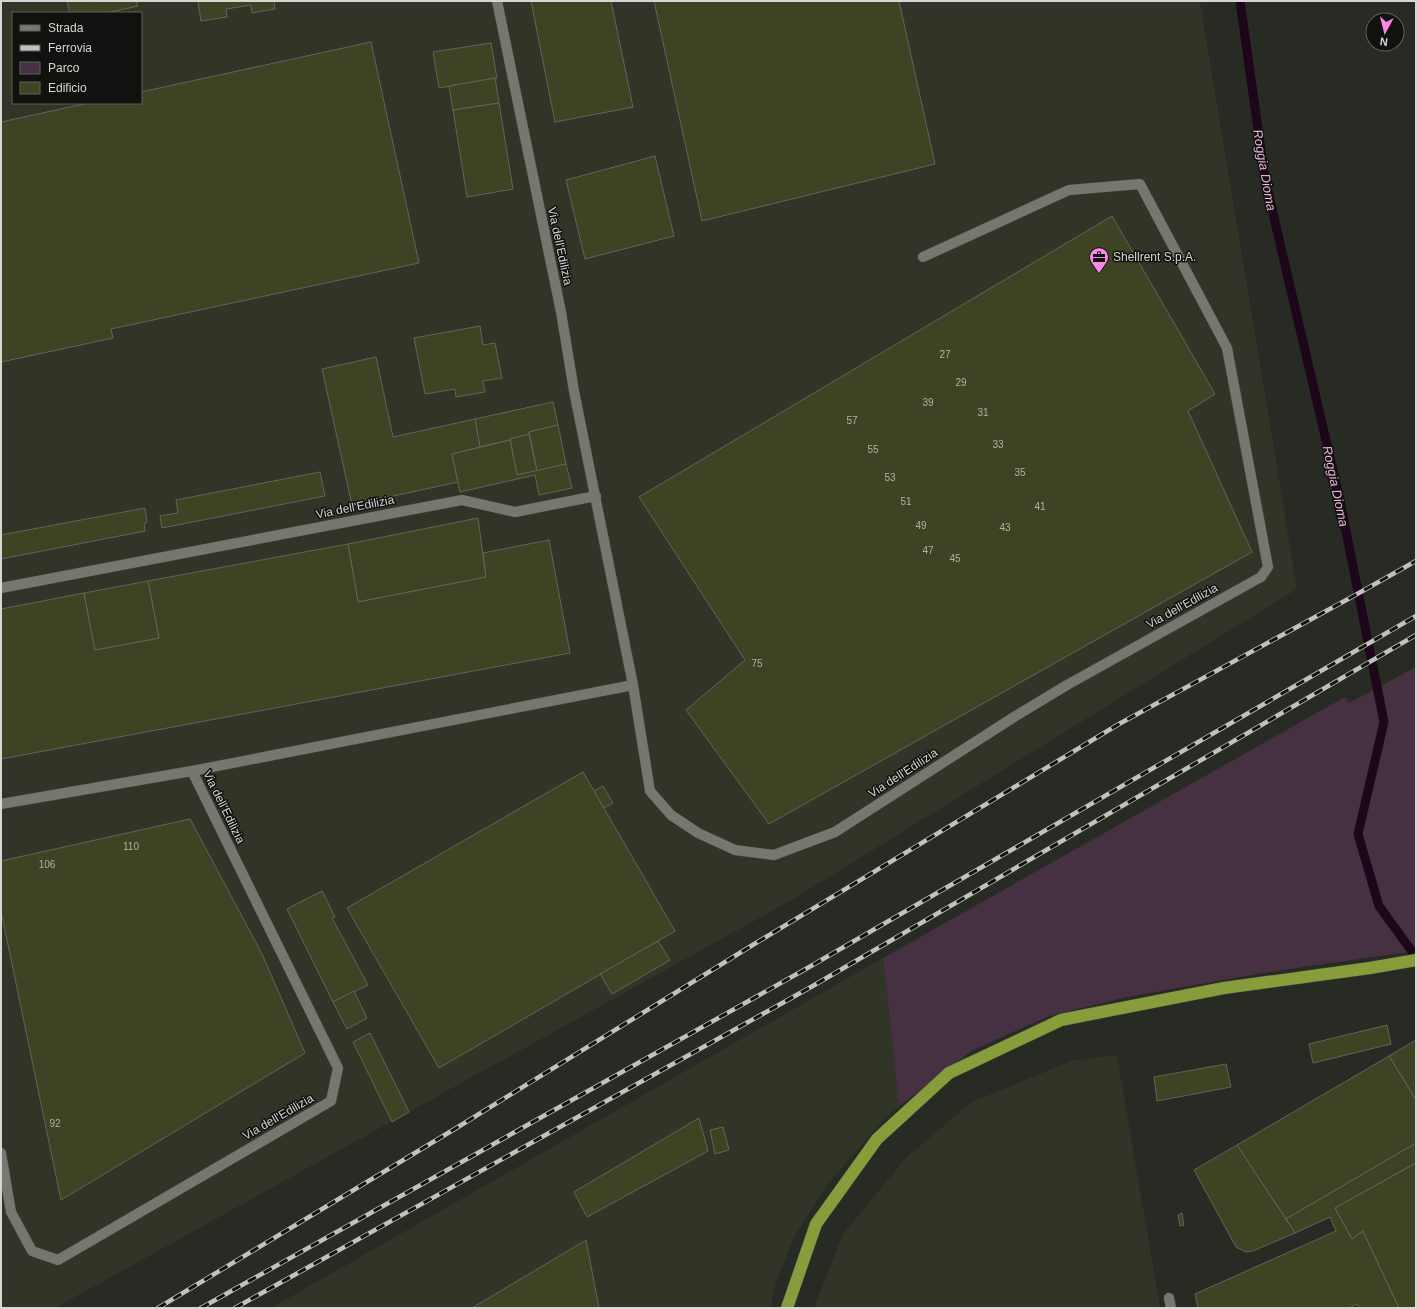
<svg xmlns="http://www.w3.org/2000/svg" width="1417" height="1309" font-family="Helvetica,sans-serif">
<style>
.built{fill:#313528;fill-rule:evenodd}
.green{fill:#463142}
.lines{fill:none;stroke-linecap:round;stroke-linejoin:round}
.stream{stroke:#1d0619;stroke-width:9}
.building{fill:#3c4424;stroke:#63655d}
.lane-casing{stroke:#444640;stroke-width:11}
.street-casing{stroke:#444640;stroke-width:11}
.highway-casing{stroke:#444640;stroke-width:13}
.lane{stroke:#767870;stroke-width:10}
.street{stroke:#767870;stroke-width:10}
.highway{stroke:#879d3b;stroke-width:12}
.rail-casing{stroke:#c0c2bd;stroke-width:4.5}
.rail{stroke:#11120f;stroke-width:3;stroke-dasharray:9;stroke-linecap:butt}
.labels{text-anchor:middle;stroke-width:3;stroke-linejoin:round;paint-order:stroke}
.number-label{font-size:10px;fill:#b0b2a7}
.street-label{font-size:12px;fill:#d6d7d3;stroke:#11120f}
.poi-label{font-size:12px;fill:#d6d7d3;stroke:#11120f;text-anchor:start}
.water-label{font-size:13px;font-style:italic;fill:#e7b1db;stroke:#11120f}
</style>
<rect width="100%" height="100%" fill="#282a24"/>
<g class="built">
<path d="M1 1H1200L1297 589 790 901 55 1308H1ZM13 13H141V103H13Z"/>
<polygon points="883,958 899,1106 886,1117 826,1186 793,1239 775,1286 771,1308 271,1308"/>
<polygon points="1117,1055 1160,1308 814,1308 843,1234 905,1159 970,1103 1071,1061"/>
</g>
<polygon class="green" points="1416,667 1416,951 1275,971 1127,997 1049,1016 973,1050 899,1106 883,958 1345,697 1349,703"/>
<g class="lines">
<polyline class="stream" points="1240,1 1265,179 1339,496 1384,722 1358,834 1379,906 1416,957"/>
</g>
<g class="building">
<polygon points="67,1 93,1 93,2 98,1 136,1 138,6 106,13 70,13"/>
<polygon points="198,1 274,1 275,9 252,13 251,5 226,9 227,17 201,21"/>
<polygon points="531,1 611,1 633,107 555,122"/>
<polygon points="654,1 899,1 935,164 702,221"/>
<polygon points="371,42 419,263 111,329 113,338 1,362 1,122 88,103 141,103 141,92"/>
<polygon points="491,43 497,78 439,88 433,52"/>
<polygon points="495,78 499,103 453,110 449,86"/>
<polygon points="499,103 513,189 467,197 453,110"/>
<polygon points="655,156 674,236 585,259 566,180"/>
<polygon points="1112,216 1215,394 1188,411 1252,552 769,824 686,710 745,660 639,497"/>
<polygon points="480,326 483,345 495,343 502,378 483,381 485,392 456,397 455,389 425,394 414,338"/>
<polygon points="376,357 393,437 475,419 480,447 452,454 458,482 352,505 322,369"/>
<polygon points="553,402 558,425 529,432 529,434 510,439 510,440 480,447 475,419"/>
<polygon points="558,425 566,464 537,471 529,432"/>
<polygon points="529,434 537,471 517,475 510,439"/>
<polygon points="510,440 517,475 566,464 572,488 539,495 535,475 460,492 452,454"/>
<polygon points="320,472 325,496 162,528 160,516 178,513 176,500"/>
<polygon points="145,508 147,522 144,524 145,531 1,559 1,535"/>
<polygon points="478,518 486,577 358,602 348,544"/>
<polygon points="549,540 570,653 1,759 1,609 84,593 95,650 159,638 148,581 348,544 358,602 486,577 483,553"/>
<polygon points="148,581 159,638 95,650 84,593"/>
<polygon points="583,772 675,931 439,1068 347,908"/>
<polygon points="603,786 613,803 604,808 594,791"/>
<polygon points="190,819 262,954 305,1053 61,1200 1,911 1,861"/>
<polygon points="322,891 335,917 332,918 368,985 333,1002 287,909"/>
<polygon points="658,941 670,960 612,994 600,974"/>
<polygon points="354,991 367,1018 347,1029 333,1002"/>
<polygon points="1387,1025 1391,1044 1313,1063 1309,1044"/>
<polygon points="370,1033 409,1112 392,1122 353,1042"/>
<polygon points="1416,1040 1416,1100 1389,1056"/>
<polygon points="1389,1056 1416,1100 1416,1143 1286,1219 1237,1145"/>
<polygon points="1226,1064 1231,1087 1157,1101 1154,1077"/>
<polygon points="699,1118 708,1151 587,1217 574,1192"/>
<polygon points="723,1127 729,1150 715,1154 710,1130"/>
<polygon points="1416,1143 1416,1163 1335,1208 1352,1239 1363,1231 1399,1308 1359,1308 1357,1304 1349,1308 1198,1308 1195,1294 1336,1231 1330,1217 1295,1233 1286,1219"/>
<polygon points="1237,1145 1295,1233 1253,1251 1246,1252 1236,1247 1194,1170"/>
<polygon points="1416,1163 1416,1308 1399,1308 1363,1231 1352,1239 1335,1208"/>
<polygon points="1182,1213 1184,1225 1180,1226 1178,1215"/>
<polygon points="586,1240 599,1308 472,1308"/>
</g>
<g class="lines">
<g class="lane-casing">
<g id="lane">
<polyline points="923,257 1069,190 1140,184 1227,348 1268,567 1261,577"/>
<polyline points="1169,1298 1171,1308"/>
</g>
</g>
<g class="street-casing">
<g id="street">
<polyline points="497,1 561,312 574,391 633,685 650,791 671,815 698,833 735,850 774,855 835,832 1014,717 1067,685 1261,577"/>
<polyline points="1,588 462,500 515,512 596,496"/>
<polyline points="1,804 192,771 633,685"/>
<polyline points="1,1153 11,1212 32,1251 58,1260 331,1101 338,1068 192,771"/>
</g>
</g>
<g class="highway-casing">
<polyline id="highway" points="787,1308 816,1224 877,1139 949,1073 1061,1020 1224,988 1370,968 1416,960"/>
</g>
<use href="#lane" class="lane"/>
<use href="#street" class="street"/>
<use href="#highway" class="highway"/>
<g class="rail-casing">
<g id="rail">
<polyline points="158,1308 458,1127 751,946 1119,724 1350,598 1416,561"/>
<polyline points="201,1308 804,970 1416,616"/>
<polyline points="235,1308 811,987 1416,635"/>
</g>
</g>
<use href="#rail" class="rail"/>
</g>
<defs>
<g id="office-pin" transform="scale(1)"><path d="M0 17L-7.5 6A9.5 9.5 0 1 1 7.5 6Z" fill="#fb87e6" stroke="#11120f"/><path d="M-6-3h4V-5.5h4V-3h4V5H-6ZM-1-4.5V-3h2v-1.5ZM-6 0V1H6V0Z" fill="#111"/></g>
</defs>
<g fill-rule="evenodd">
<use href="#office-pin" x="1099" y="257"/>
</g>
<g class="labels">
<g class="number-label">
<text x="945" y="358">27</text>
<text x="961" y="386">29</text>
<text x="928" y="406">39</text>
<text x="983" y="416">31</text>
<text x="852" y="424">57</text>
<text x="998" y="448">33</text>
<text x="873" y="453">55</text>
<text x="1020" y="476">35</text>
<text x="890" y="481">53</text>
<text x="906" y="505">51</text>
<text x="1040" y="510">41</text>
<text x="921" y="529">49</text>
<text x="1005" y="531">43</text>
<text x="928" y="554">47</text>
<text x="955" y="562">45</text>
<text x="757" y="667">75</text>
<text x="131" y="850">110</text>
<text x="47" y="868">106</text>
<text x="55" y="1127">92</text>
</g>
<g class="street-label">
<text transform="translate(560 246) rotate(78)" y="4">Via dell'Edilizia</text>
<text transform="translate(355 507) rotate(-11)" y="4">Via dell'Edilizia</text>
<text transform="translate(1182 606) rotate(-29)" y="4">Via dell'Edilizia</text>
<text transform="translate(903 773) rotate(-33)" y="4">Via dell'Edilizia</text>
<text transform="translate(224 807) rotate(64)" y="4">Via dell'Edilizia</text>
<text transform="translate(278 1117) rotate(-30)" y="4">Via dell'Edilizia</text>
</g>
<g class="poi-label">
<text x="1113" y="261">Shellrent S.p.A.</text>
</g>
<g class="water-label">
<text transform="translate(1265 170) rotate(80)" y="5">Roggia Dioma</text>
<text transform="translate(1336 486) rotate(78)" y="5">Roggia Dioma</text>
</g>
</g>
<rect width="1417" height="1309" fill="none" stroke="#d6d7d3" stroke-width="4"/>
<rect x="12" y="12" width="130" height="92" fill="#11120f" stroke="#60615d"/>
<rect x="20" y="25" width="20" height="6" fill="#767870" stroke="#60615d"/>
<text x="48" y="32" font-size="12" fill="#d6d7d3">Strada</text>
<rect x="20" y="45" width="20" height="6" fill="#c0c2bd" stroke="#60615d"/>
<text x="48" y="52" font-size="12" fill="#d6d7d3">Ferrovia</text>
<rect x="20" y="62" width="20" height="12" fill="#463142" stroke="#60615d"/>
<text x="48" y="72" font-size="12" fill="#d6d7d3">Parco</text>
<rect x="20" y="82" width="20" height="12" fill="#3c4424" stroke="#60615d"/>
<text x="48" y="92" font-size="12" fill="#d6d7d3">Edificio</text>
<g transform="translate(1385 32) rotate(187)"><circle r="19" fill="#11120f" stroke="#60615d"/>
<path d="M0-3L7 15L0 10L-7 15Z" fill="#fb87e6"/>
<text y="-6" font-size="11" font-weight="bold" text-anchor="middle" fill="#d6d7d3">N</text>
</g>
</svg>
